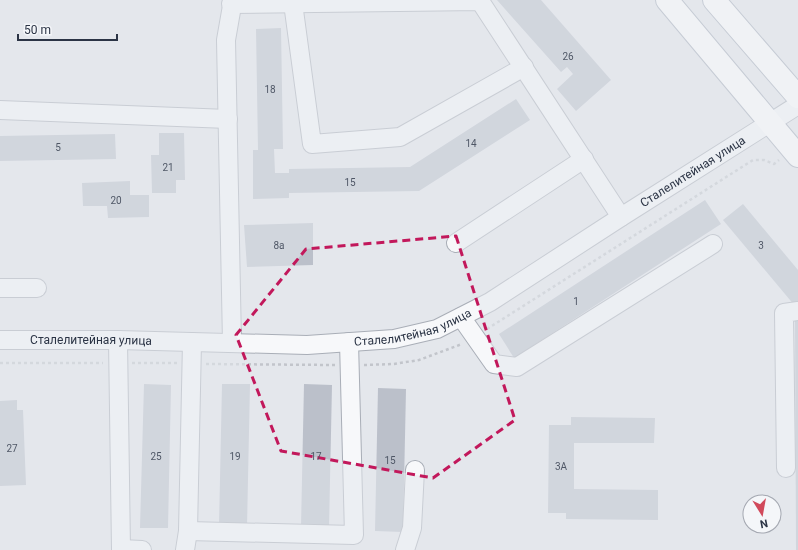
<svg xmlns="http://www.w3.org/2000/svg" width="798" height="550" font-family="Roboto,sans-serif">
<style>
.building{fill:#bbc0ca}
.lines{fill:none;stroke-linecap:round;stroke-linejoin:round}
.minor-casing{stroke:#a9aeb7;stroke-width:20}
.major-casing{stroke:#a3abb8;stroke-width:24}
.path{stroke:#c2c5cb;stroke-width:2.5;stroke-dasharray:3 3;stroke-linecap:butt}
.minor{stroke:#f7f8fa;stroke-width:18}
.major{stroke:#fff;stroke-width:22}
.marked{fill:none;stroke:#c2185b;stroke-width:3;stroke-dasharray:8 5;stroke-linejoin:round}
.labels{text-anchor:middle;stroke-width:3.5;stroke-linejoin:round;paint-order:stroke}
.number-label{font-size:10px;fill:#4f5766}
.street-label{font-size:12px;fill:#2b3445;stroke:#f4f6f9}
</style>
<rect width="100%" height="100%" fill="#e4e7ec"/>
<g class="building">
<polygon points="497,0 541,0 611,80 576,111 557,89 573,74 567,67 561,72"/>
<polygon points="281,28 283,149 274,149 275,173 289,173 289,169 410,167 516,99 530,120 419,191 289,193 289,198 253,199 253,150 258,150 256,29"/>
<polygon points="159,133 184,133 185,180 176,180 176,193 152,193 151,155 159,155"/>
<polygon points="115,134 116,159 0,161 0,136"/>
<polygon points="130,181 130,195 149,195 149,217 108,218 107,206 83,206 82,183"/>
<polygon points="705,200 721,224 514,358 499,334"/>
<polygon points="743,204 798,270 798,303 795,306 723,220"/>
<polygon points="313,223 313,265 247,267 244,225"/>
<polygon points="795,316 798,316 798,550 796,550"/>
<polygon points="144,384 171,385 168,528 140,528"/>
<polygon points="222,384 250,384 247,527 219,527"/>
<polygon points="304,384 332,385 329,528 301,527"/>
<polygon points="378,388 406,389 403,532 375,531"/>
<polygon points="17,400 17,410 23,410 26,485 0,486 0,401"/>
<polygon points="571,417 655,418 654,443 574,443 574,489 658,490 658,520 566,519 566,513 548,513 549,425 571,425"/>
</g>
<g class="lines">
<g class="minor-casing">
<g id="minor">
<polyline points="293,3 312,144 400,137 524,67"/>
<polyline points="231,4 480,1 621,217"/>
<polyline points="0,110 228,119"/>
<polyline points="456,243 584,159"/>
<polyline points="0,288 37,288"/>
<polyline points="461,317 494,364 517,367 713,244"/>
<path id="s1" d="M0 340H118L307 345 394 339 437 329 490 302 621 217 798 105"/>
<polyline points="118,340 121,550"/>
<polyline points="232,343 226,40 233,0"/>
<polyline points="786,468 784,313 798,311"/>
<polyline points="188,531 354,535 349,342"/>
<polyline points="121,549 142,550"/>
<polyline points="185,550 188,531 192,342"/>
<polyline points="405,550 412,528 415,470"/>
</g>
</g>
<g class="major-casing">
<g id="major">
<polyline points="667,0 798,156"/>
<polyline points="714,0 798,97"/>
</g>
</g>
<g class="path">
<polyline points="487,329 753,160 764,160 774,164 779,160"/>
<polyline points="0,363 103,363"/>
<polyline points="132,363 177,363"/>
<polyline points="206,364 335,365"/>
<polyline points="364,365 394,364 419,360 462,344"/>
</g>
<use href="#minor" class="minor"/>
<use href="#major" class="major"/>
</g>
<path d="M0 0H798V550H0ZM456 236 515 420 433 478 281 451 236 335 306 249Z" fill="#e4e7ec" fill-opacity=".55" fill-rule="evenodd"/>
<path class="marked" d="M456 236 515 420 433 478 281 451 236 335 306 249Z"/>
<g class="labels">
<g class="number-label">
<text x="568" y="60">26</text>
<text x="270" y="93">18</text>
<text x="471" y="147">14</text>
<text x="58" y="151">5</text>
<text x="168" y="171">21</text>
<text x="350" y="186">15</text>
<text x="116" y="204">20</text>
<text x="279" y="249">8а</text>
<text x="761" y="249">3</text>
<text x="576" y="305">1</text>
<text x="12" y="452">27</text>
<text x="156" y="460">25</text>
<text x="235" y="460">19</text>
<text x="316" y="460">17</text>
<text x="390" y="464">15</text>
<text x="561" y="470">3А</text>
</g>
<g class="street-label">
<text dy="4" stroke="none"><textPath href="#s1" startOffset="739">Сталелитейная улица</textPath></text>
<text dy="4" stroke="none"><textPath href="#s1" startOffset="415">Сталелитейная улица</textPath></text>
<text dy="4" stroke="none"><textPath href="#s1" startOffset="91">Сталелитейная улица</textPath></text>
</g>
</g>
<g transform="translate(762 514) rotate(169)"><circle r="19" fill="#f4f6f9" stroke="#a4a8b1"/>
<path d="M0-3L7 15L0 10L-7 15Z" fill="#d1495b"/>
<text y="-6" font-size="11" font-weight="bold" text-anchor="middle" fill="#2b3445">N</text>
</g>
<path d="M18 34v6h99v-6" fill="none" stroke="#2b3445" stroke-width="2"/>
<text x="24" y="34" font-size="12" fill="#2b3445" stroke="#f4f6f9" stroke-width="3" paint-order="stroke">50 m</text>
</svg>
